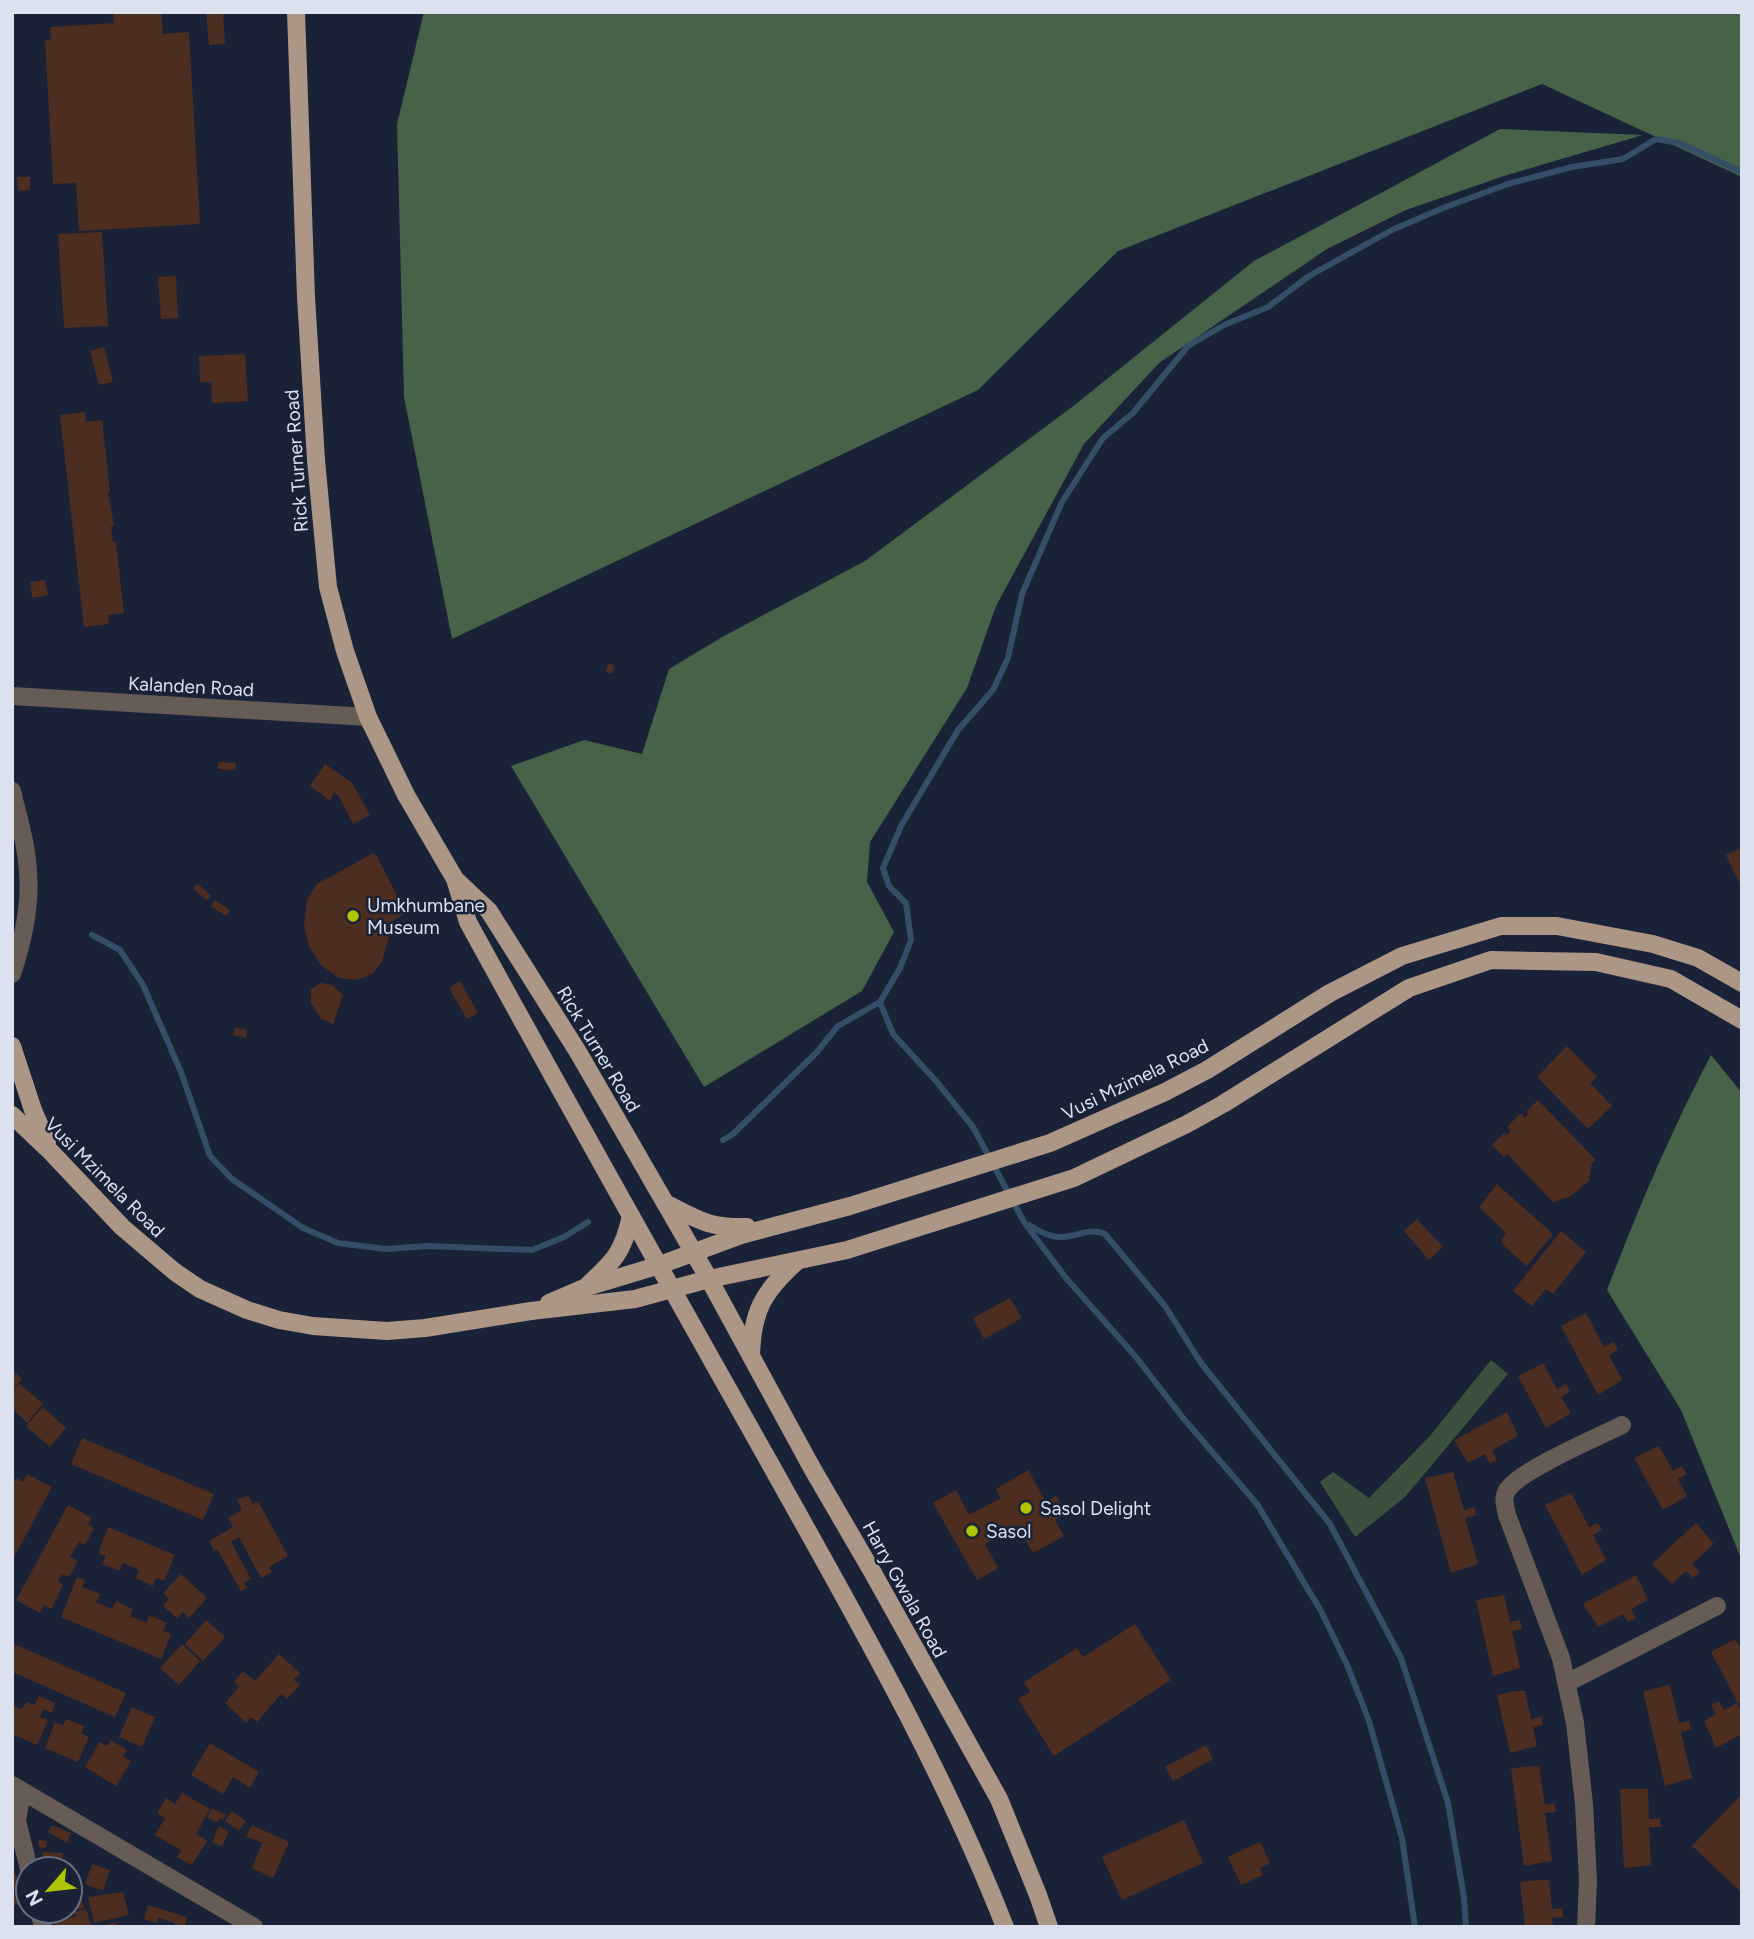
<svg xmlns="http://www.w3.org/2000/svg" width="1754" height="1939" font-family="Figtree,sans-serif">
<style>
.green{fill:#3b513d}
.forest{fill:#476248}
.lines{fill:none;stroke-linecap:round;stroke-linejoin:round}
.stream{stroke:#344e67;stroke-width:6}
.building{fill:#4d2d20}
.minor{stroke:#675c55;stroke-width:18}
.major{stroke:#ac9686;stroke-width:18}
.poi-dot{fill:#afc504;stroke:#192236;stroke-width:2.5}
.labels{text-anchor:middle;stroke-width:5;stroke-linejoin:round;paint-order:stroke}
.street-label{font-size:19px;fill:#dbe1ef;stroke:#192236}
.poi-label{font-size:19px;fill:#dbe1ef;stroke:#192236;text-anchor:start}
</style>
<rect width="100%" height="100%" fill="#192236"/>
<polygon class="green" points="1491,1360 1508,1374 1405,1497 1355,1537 1320,1482 1333,1472 1369,1498 1430,1436"/>
<g class="forest">
<polygon points="424,12 1742,12 1742,177 1542,84 1118,251 978,390 452,639 404,397 397,124"/>
<polygon points="1500,129 1643,135 1504,176 1406,210 1327,249 1159,363 1084,444 996,606 967,688 870,842 867,882 894,932 862,991 704,1087 511,766 584,740 642,754 669,669 724,636 865,561 1072,407 1254,261"/>
<path d="M1711 1055 1742 1093V1561L1681 1410 1607 1290C1638 1209 1671 1131 1711 1055Z"/>
</g>
<g class="lines">
<g class="stream">
<polyline points="92,935 120,950 143,985 181,1072 210,1156 232,1179 303,1228 338,1243 386,1249 428,1246 532,1250 564,1237 588,1222"/>
<polyline points="723,1140 733,1134 816,1053 838,1026 880,1002"/>
<path d="M1029 1225C1039 1231 1049 1237 1061 1237 1077 1237 1090 1227 1105 1234L1165 1306 1201 1363 1330 1524 1401 1658 1448 1803 1464 1898 1466 1927"/>
<polyline points="1415,1927 1402,1838 1369,1721 1348,1667 1321,1611 1257,1504 1183,1418 1136,1357 1066,1278 1024,1222 973,1127 936,1081 893,1034 880,1002 900,968 911,940 906,903 889,886 883,868 901,826 958,730 993,690 1008,658 1022,594 1062,502 1103,438 1133,413 1188,346 1224,325 1268,307 1309,276 1392,230 1443,208 1508,184 1572,167 1623,159 1656,139 1679,143 1742,172"/>
</g>
</g>
<g class="building">
<polygon points="113,12 161,12 163,34 189,32 200,224 79,231 76,183 53,184 45,40 51,40 50,27 114,23"/>
<polygon points="206,12 223,12 225,44 209,45"/>
<polygon points="17,177 30,177 30,190 18,191"/>
<polygon points="102,232 108,326 64,328 58,234"/>
<polygon points="176,276 178,318 161,319 158,277"/>
<polygon points="104,347 113,382 99,385 90,351"/>
<polygon points="245,354 248,401 212,403 211,382 200,382 199,356"/>
<polygon points="85,412 86,422 102,420 110,492 108,492 114,526 111,526 113,542 116,542 124,613 108,615 109,624 84,627 60,415"/>
<polygon points="45,580 48,595 32,598 30,582"/>
<polygon points="609,663 615,666 611,674 605,671"/>
<polygon points="218,762 236,763 235,770 218,769"/>
<polygon points="325,764 352,783 370,815 353,824 338,795 334,793 330,801 310,786"/>
<polygon points="1742,848 1742,880 1739,882 1726,855"/>
<polygon points="372,854 376,855 406,913 389,923 390,933 382,962 373,973 358,980 339,978 321,965 309,946 304,927 307,899 317,884"/>
<polygon points="198,884 211,896 206,900 193,888"/>
<polygon points="215,900 230,910 226,916 211,906"/>
<polygon points="460,981 478,1013 467,1019 449,988"/>
<polygon points="321,983 332,985 343,995 333,1024 321,1019 311,1003 311,989"/>
<polygon points="235,1027 247,1030 246,1038 233,1035"/>
<polygon points="1567,1046 1597,1077 1590,1083 1612,1106 1588,1129 1537,1077"/>
<polygon points="1538,1100 1596,1160 1592,1163 1589,1181 1571,1196 1553,1202 1507,1154 1504,1157 1492,1145 1505,1132 1507,1135 1511,1131 1507,1127 1521,1113 1525,1118 1529,1114 1526,1112"/>
<polygon points="1497,1184 1553,1234 1527,1266 1504,1246 1501,1240 1506,1233 1479,1207"/>
<polygon points="1417,1219 1443,1247 1429,1260 1404,1231"/>
<polygon points="1561,1231 1586,1252 1553,1294 1546,1289 1532,1306 1513,1291"/>
<polygon points="1010,1298 1022,1318 984,1339 973,1318"/>
<polygon points="1586,1313 1604,1347 1614,1342 1618,1350 1609,1355 1622,1380 1598,1395 1561,1326"/>
<polygon points="1543,1363 1557,1389 1566,1384 1570,1392 1561,1397 1571,1413 1546,1428 1518,1376"/>
<polygon points="12,1370 22,1379 12,1389"/>
<polygon points="19,1383 43,1404 27,1423 12,1408 12,1391"/>
<polygon points="43,1407 66,1428 50,1447 26,1426"/>
<polygon points="1507,1412 1518,1436 1492,1450 1497,1460 1490,1464 1485,1454 1468,1463 1454,1440"/>
<polygon points="82,1438 214,1494 203,1520 71,1464"/>
<polygon points="1659,1446 1673,1471 1682,1466 1687,1474 1678,1479 1687,1496 1663,1510 1634,1458"/>
<polygon points="1028,1470 1046,1502 1056,1496 1067,1514 1055,1520 1064,1536 1033,1553 1017,1526 985,1544 998,1568 977,1580 933,1503 956,1490 969,1515 1001,1498 996,1489"/>
<polygon points="1453,1472 1464,1510 1474,1507 1476,1515 1465,1518 1478,1564 1451,1573 1425,1478"/>
<polygon points="27,1474 52,1487 12,1561 12,1502 14,1498 12,1484 16,1478 23,1482"/>
<polygon points="1571,1493 1589,1527 1598,1523 1602,1530 1593,1535 1606,1560 1582,1575 1545,1505"/>
<polygon points="248,1495 253,1504 258,1501 288,1556 269,1567 272,1572 261,1578 239,1537 231,1542 251,1579 244,1583 247,1588 241,1591 217,1549 214,1551 209,1541 233,1527 228,1518 242,1510 237,1500"/>
<polygon points="68,1505 92,1518 88,1524 94,1528 85,1545 79,1542 70,1557 78,1561 69,1577 62,1574 58,1581 63,1584 52,1609 44,1605 40,1613 16,1600"/>
<polygon points="1696,1523 1714,1544 1692,1564 1700,1572 1693,1578 1686,1571 1672,1584 1652,1564"/>
<polygon points="108,1527 175,1555 164,1581 156,1578 153,1586 136,1578 139,1570 123,1563 120,1571 102,1564 106,1556 98,1553"/>
<polygon points="181,1574 207,1598 189,1618 183,1612 177,1618 163,1606 169,1599 163,1593"/>
<polygon points="1636,1575 1648,1600 1631,1609 1636,1618 1628,1622 1623,1614 1598,1627 1583,1604"/>
<polygon points="77,1577 85,1580 82,1587 100,1594 96,1602 112,1609 116,1601 133,1609 130,1616 146,1623 149,1615 167,1623 163,1631 171,1634 161,1659 61,1617"/>
<polygon points="1504,1595 1510,1622 1520,1620 1522,1629 1512,1631 1520,1668 1493,1676 1476,1600"/>
<polygon points="206,1620 225,1637 203,1661 185,1644"/>
<polygon points="1135,1624 1171,1680 1054,1756 1018,1699 1030,1692 1024,1682 1077,1648 1083,1657"/>
<polygon points="1735,1639 1742,1651 1742,1700 1738,1703 1711,1652"/>
<polygon points="12,1643 126,1693 115,1717 12,1672"/>
<polygon points="182,1644 200,1661 179,1685 160,1668"/>
<polygon points="279,1654 300,1673 294,1680 300,1685 287,1699 281,1694 257,1722 251,1717 246,1723 225,1703 239,1687 234,1682 243,1671 255,1681"/>
<polygon points="1670,1685 1679,1723 1689,1721 1691,1729 1681,1732 1692,1778 1665,1786 1643,1691"/>
<polygon points="1515,1691 1525,1691 1531,1719 1541,1716 1543,1725 1533,1727 1537,1746 1510,1753 1497,1695"/>
<polygon points="39,1696 55,1703 52,1713 43,1709 40,1717 48,1720 37,1745 12,1734 12,1712 15,1706 22,1709 26,1702 34,1705"/>
<polygon points="1719,1701 1724,1710 1737,1703 1742,1713 1742,1734 1716,1748 1704,1721 1716,1714 1711,1705"/>
<polygon points="132,1707 155,1717 142,1747 119,1737"/>
<polygon points="66,1719 84,1726 81,1733 89,1737 78,1762 45,1748 55,1722 63,1726"/>
<polygon points="111,1740 127,1750 123,1756 131,1761 116,1786 85,1767 100,1742 107,1746"/>
<polygon points="210,1743 259,1772 250,1788 233,1777 223,1794 191,1775"/>
<polygon points="1206,1745 1213,1759 1173,1781 1165,1767"/>
<polygon points="1539,1766 1545,1805 1554,1803 1556,1812 1545,1813 1552,1861 1524,1866 1511,1768"/>
<polygon points="1620,1789 1648,1789 1649,1819 1660,1818 1661,1827 1649,1827 1651,1865 1624,1868"/>
<polygon points="182,1793 210,1809 196,1834 208,1841 191,1865 177,1857 181,1850 155,1835 165,1818 157,1813 166,1798 175,1804"/>
<polygon points="1742,1794 1742,1893 1692,1846"/>
<polygon points="212,1808 226,1815 223,1820 220,1818 217,1823 207,1818"/>
<polygon points="232,1811 246,1821 239,1831 225,1821"/>
<polygon points="1184,1820 1203,1863 1122,1900 1102,1857"/>
<polygon points="52,1825 71,1833 67,1843 48,1832"/>
<polygon points="252,1825 289,1842 273,1878 252,1868 262,1843 246,1836"/>
<polygon points="219,1826 229,1831 222,1847 212,1842"/>
<polygon points="39,1840 47,1841 46,1848 38,1847"/>
<polygon points="1260,1842 1270,1863 1260,1868 1263,1875 1241,1885 1228,1857"/>
<polygon points="43,1852 63,1853 62,1864 42,1862"/>
<polygon points="92,1864 110,1870 103,1891 85,1884"/>
<polygon points="16,1874 19,1888 12,1889 12,1875"/>
<polygon points="1538,1880 1549,1880 1552,1909 1562,1908 1563,1917 1552,1918 1553,1927 1525,1927 1520,1882"/>
<polygon points="79,1889 84,1908 71,1911 70,1892"/>
<polygon points="123,1892 129,1915 94,1923 88,1897"/>
<polygon points="16,1894 19,1904 12,1906 12,1896"/>
<polygon points="148,1905 187,1917 185,1927 175,1927 175,1923 158,1918 157,1923 144,1919"/>
<polygon points="86,1909 92,1927 56,1927 55,1922 76,1916 75,1912"/>
<polygon points="51,1911 58,1911 60,1916 46,1920 43,1913"/>
<polygon points="116,1922 117,1927 101,1927 101,1926"/>
</g>
<g class="lines">
<g class="minor">
<polyline points="12,696 368,717"/>
<path d="M12 791C18 817 27 845 28 872 31 906 23 941 12 974"/>
<polyline points="1567,1683 1717,1606"/>
<polyline points="12,1785 254,1927"/>
<polyline points="22,1791 17,1821 29,1869"/>
<polyline points="39,1911 43,1927"/>
<path d="M1586 1927 1588 1881 1584 1804 1575 1723 1561 1658 1507 1515C1505 1506 1502 1497 1508 1489 1521 1470 1598 1437 1622 1425"/>
</g>
<g class="major">
<path d="M296 12 306 297 316 460 328 587 345 651 368 717 406 795 455 879 468 922C568 1105 670 1286 772 1467 856 1618 942 1766 1005 1927"/>
<polyline points="457,881 489,911 578,1052 709,1279 812,1468 873,1573 999,1799 1038,1895 1049,1927"/>
<polyline points="12,1046 33,1110 47,1142"/>
<polyline points="12,1115 51,1152 122,1227 175,1272 200,1289 247,1310 279,1320 313,1326 387,1331 425,1328 531,1311 635,1299 709,1279 847,1250 1074,1178 1187,1124 1223,1104 1409,988 1491,960 1596,962 1671,979 1742,1020"/>
<path d="M665 1203C699 1220 708 1228 747 1227"/>
<path d="M588 1285C615 1260 623 1252 631 1216"/>
<polyline points="549,1303 584,1288 660,1265 741,1235 850,1206 1050,1143 1165,1092 1207,1070 1330,993 1402,956 1501,926 1557,926 1653,944 1698,958 1742,983"/>
<path d="M751 1356C752 1312 763 1292 795 1263"/>
</g>
</g>
<g class="poi-dot">
<circle cx="353" cy="916" r="7"/>
<circle cx="1026" cy="1508" r="7"/>
<circle cx="972" cy="1531" r="7"/>
</g>
<g class="labels">
<g class="street-label">
<text transform="translate(296 461) rotate(-94)" y="7">Rick Turner Road</text>
<text transform="translate(191 686) rotate(3)" y="7">Kalanden Road</text>
<text transform="translate(599 1049) rotate(59)" y="7">Rick Turner Road</text>
<text transform="translate(1135 1079) rotate(-26)" y="7">Vusi Mzimela Road</text>
<text transform="translate(105 1177) rotate(45)" y="7">Vusi Mzimela Road</text>
<text transform="translate(905 1589) rotate(61)" y="7">Harry Gwala Road</text>
</g>
<g class="poi-label">
<text x="367" y="912">Umkhumbane<tspan x="367" dy="22">Museum</tspan></text>
<text x="1040" y="1515">Sasol Delight</text>
<text x="986" y="1538">Sasol</text>
</g>
</g>
<rect width="1754" height="1939" fill="none" stroke="#dbe1ef" stroke-width="28"/>
<g transform="translate(49 1890) rotate(242)"><circle r="33" fill="#192236" stroke="#676e80" stroke-width="2"/>
<path d="M0-5L12 26L0 18L-12 26Z" fill="#afc504"/>
<text y="-10" font-size="19" font-weight="bold" text-anchor="middle" fill="#dbe1ef">N</text>
</g>
</svg>
